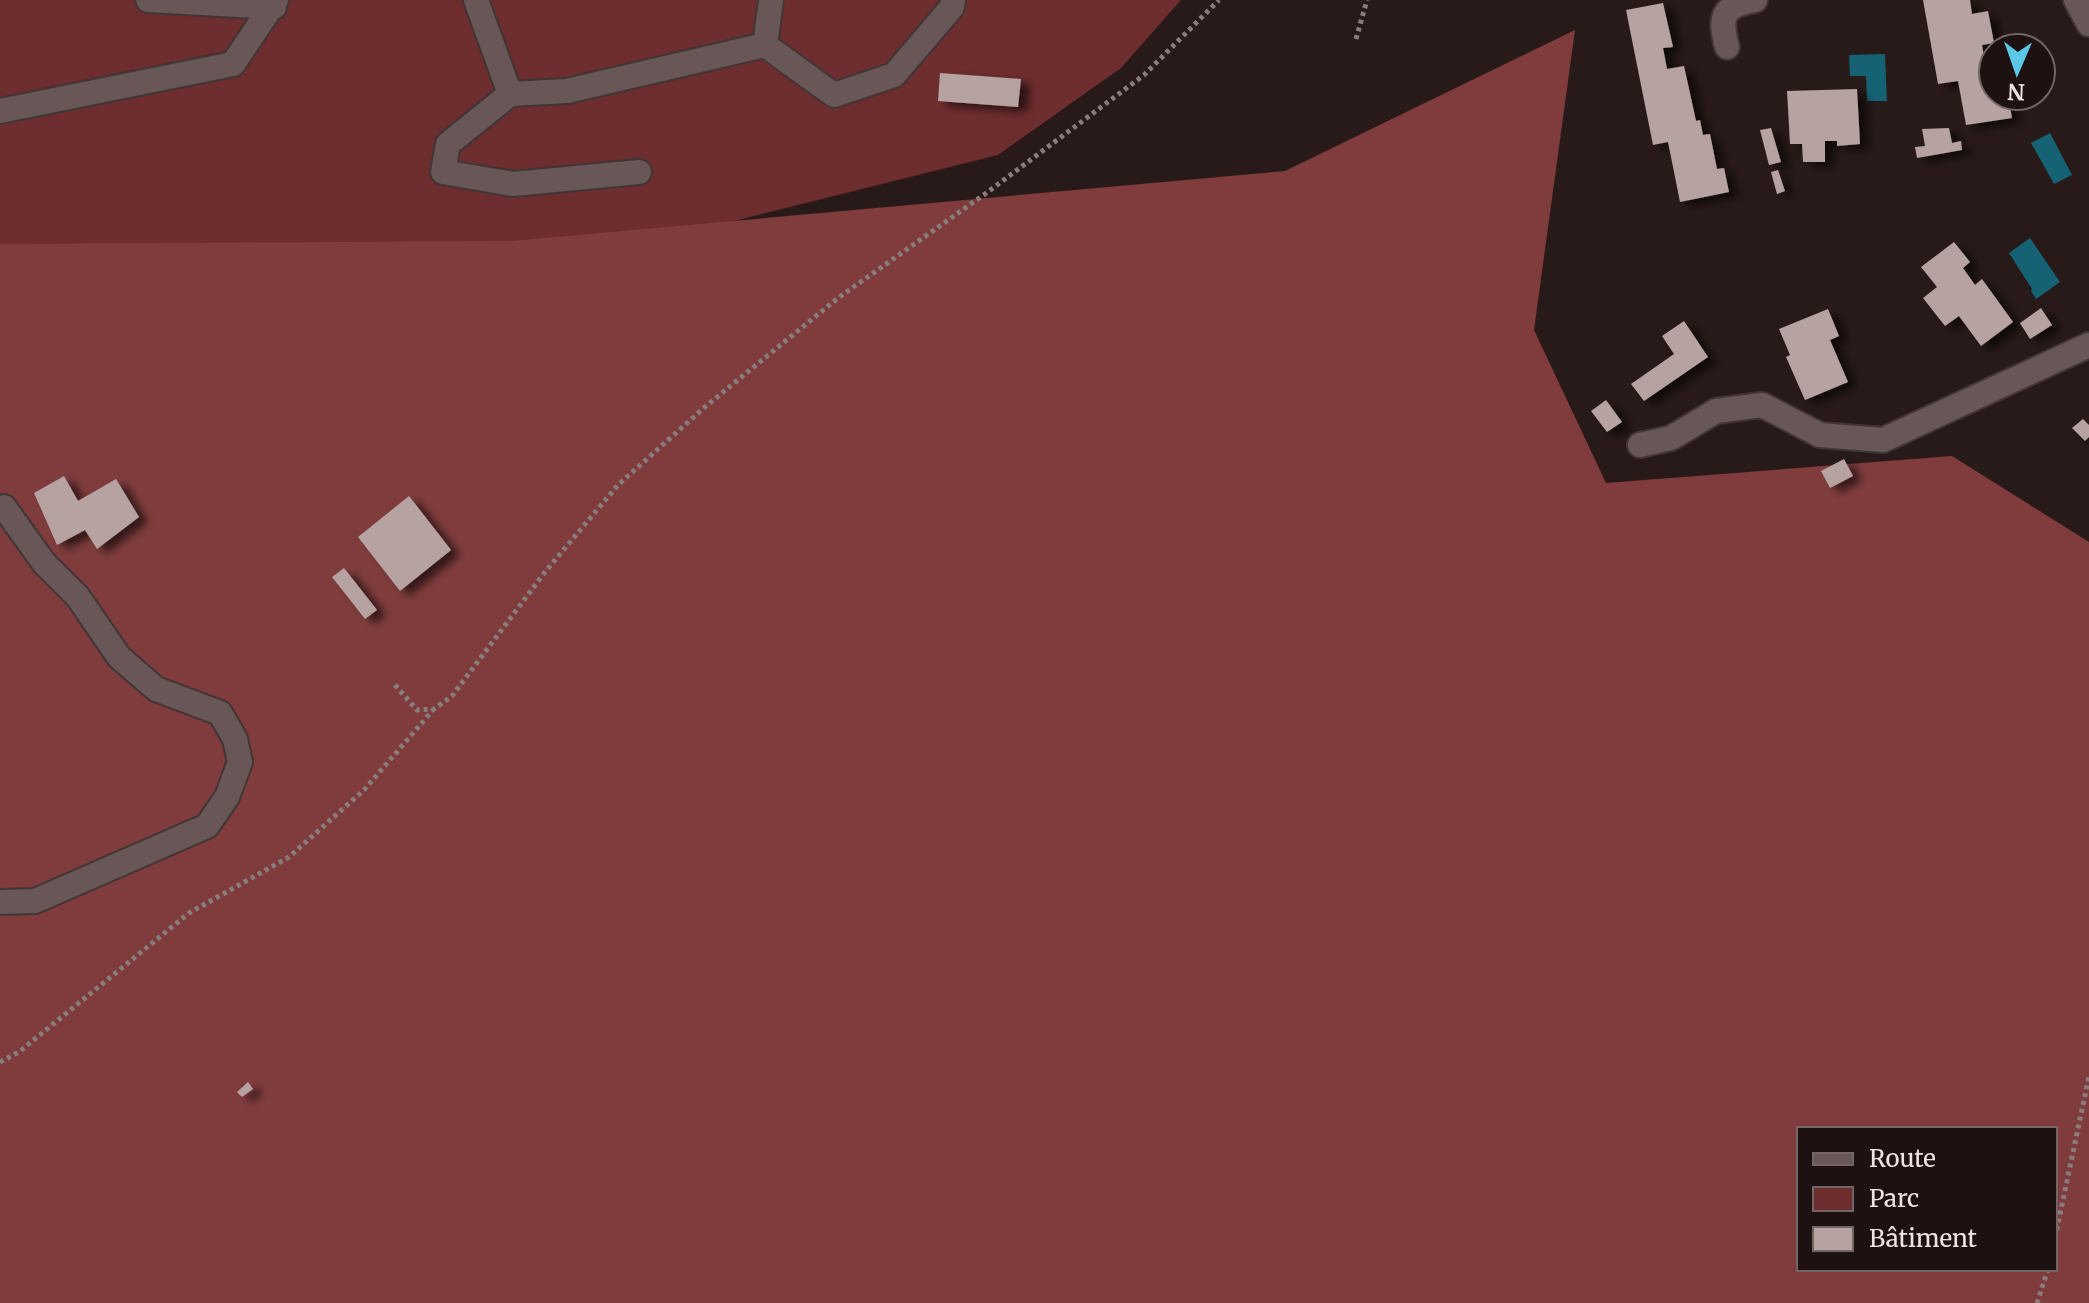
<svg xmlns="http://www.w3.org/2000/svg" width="2089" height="1303" font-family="Merriweather,serif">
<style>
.green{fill:#6e2d2e}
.forest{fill:#803c3c;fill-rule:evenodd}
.water{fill:#166275}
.building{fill:#b5a2a1;filter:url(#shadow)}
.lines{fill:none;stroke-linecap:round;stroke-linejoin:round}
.minor-casing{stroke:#413636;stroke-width:28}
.path{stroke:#897c7c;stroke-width:5;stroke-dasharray:4 4;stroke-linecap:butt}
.minor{stroke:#685756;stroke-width:24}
</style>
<defs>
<filter id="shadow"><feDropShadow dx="9" dy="5" stdDeviation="4" flood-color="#0009"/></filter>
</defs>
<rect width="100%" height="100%" fill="#281a19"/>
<polygon class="green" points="0,0 1181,0 1121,68 998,155 0,405"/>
<path class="forest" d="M1575 30 1534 330 1606 483 1952 456 2089 542V1303H0V244L512 241 1285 171ZM1799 1129H2055V1269H1799Z"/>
<g class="water">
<polygon points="1885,54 1887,101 1867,101 1866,76 1850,76 1849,55"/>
<polygon points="2050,133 2072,175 2054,184 2031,143"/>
<polygon points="2030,238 2060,282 2036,299 2031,291 2032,289 2009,253"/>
</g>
<g class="building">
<polygon points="1923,0 1970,0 1972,14 1988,11 1994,43 1982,45 1987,74 1993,73 1993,96 2008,96 2012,118 1966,125 1958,81 1938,84"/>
<polygon points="1663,3 1673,47 1663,48 1667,69 1684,66 1696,121 1700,120 1703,135 1710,134 1717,169 1724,168 1729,192 1680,202 1668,142 1653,145 1626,10"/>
<polygon points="940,73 1021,79 1018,107 938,101"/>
<polygon points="1857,89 1860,144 1837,146 1837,141 1825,141 1825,162 1803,162 1802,144 1790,144 1787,91"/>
<polygon points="1771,128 1781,162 1769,165 1760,130"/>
<polygon points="1949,128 1952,143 1961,141 1962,150 1917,158 1915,147 1925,146 1922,129"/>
<polygon points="1778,170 1785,191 1777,194 1771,172"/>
<polygon points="1954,242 1970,262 1963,268 1975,285 1982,279 2013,322 1981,346 1959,316 1945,326 1923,298 1937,287 1921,267"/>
<polygon points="2041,308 2052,325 2030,339 2020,323"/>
<polygon points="1828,309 1839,336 1830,340 1848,382 1805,400 1786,357 1790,355 1779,329"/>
<polygon points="1684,321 1708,357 1644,401 1631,384 1674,354 1662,336"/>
<polygon points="1606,400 1622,422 1607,432 1591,411"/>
<polygon points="2083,419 2089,425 2089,437 2085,441 2072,428"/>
<polygon points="1844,459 1853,476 1830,488 1821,471"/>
<polygon points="64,476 78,501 116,479 139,517 97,549 85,530 57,545 34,493"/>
<polygon points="409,496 451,550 400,591 358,537"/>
<polygon points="344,568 377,610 365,619 332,577"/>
<polygon points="248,1082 253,1089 242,1097 237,1092"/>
</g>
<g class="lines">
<g class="minor-casing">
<g id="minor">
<polyline points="148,0 274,7"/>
<polyline points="476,0 510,94 448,144 443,172 513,184 639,172"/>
<polyline points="2076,0 2089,24"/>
<polyline points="765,45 834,95 894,75 952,7 953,0"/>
<path d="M1727 47C1719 16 1722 6 1755 0"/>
<polyline points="510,94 567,91 765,45 771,0"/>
<polyline points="0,111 233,64 276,0"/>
<polyline points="1640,445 1671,438 1716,411 1762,405 1820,435 1883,440 2089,345"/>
<polyline points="0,902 35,901 207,826 227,797 240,762 235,739 220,713 156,689 119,657 78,597 44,563 4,507"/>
</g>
</g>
<g class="path">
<polyline points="1356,39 1367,0"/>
<polyline points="395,685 417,710 434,709 452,696 545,572 618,485 706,406 838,298 985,194 1144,75 1219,0"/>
<polyline points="0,1062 19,1052 189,913 289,857 364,790 433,710"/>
<polyline points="2055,1238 2089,1076"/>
<polyline points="2037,1303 2048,1269"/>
</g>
<use href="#minor" class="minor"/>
</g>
<rect x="1797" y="1127" width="260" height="144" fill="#1e1111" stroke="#726565" stroke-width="2"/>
<rect x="1813" y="1153" width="40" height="12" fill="#685756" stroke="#726565" stroke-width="2"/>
<text x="1869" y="1167" font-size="24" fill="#efe4e4">Route</text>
<rect x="1813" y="1187" width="40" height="24" fill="#6e2d2e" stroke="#726565" stroke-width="2"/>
<text x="1869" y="1207" font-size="24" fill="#efe4e4">Parc</text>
<rect x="1813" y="1227" width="40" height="24" fill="#b5a2a1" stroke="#726565" stroke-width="2"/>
<text x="1869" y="1247" font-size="24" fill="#efe4e4">Bâtiment</text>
<g transform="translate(2017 72) rotate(182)"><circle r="38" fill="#1e1111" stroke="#726565" stroke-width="2"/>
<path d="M0-6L14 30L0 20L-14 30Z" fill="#5ac8e6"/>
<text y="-12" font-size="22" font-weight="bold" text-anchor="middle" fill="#efe4e4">N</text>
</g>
</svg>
